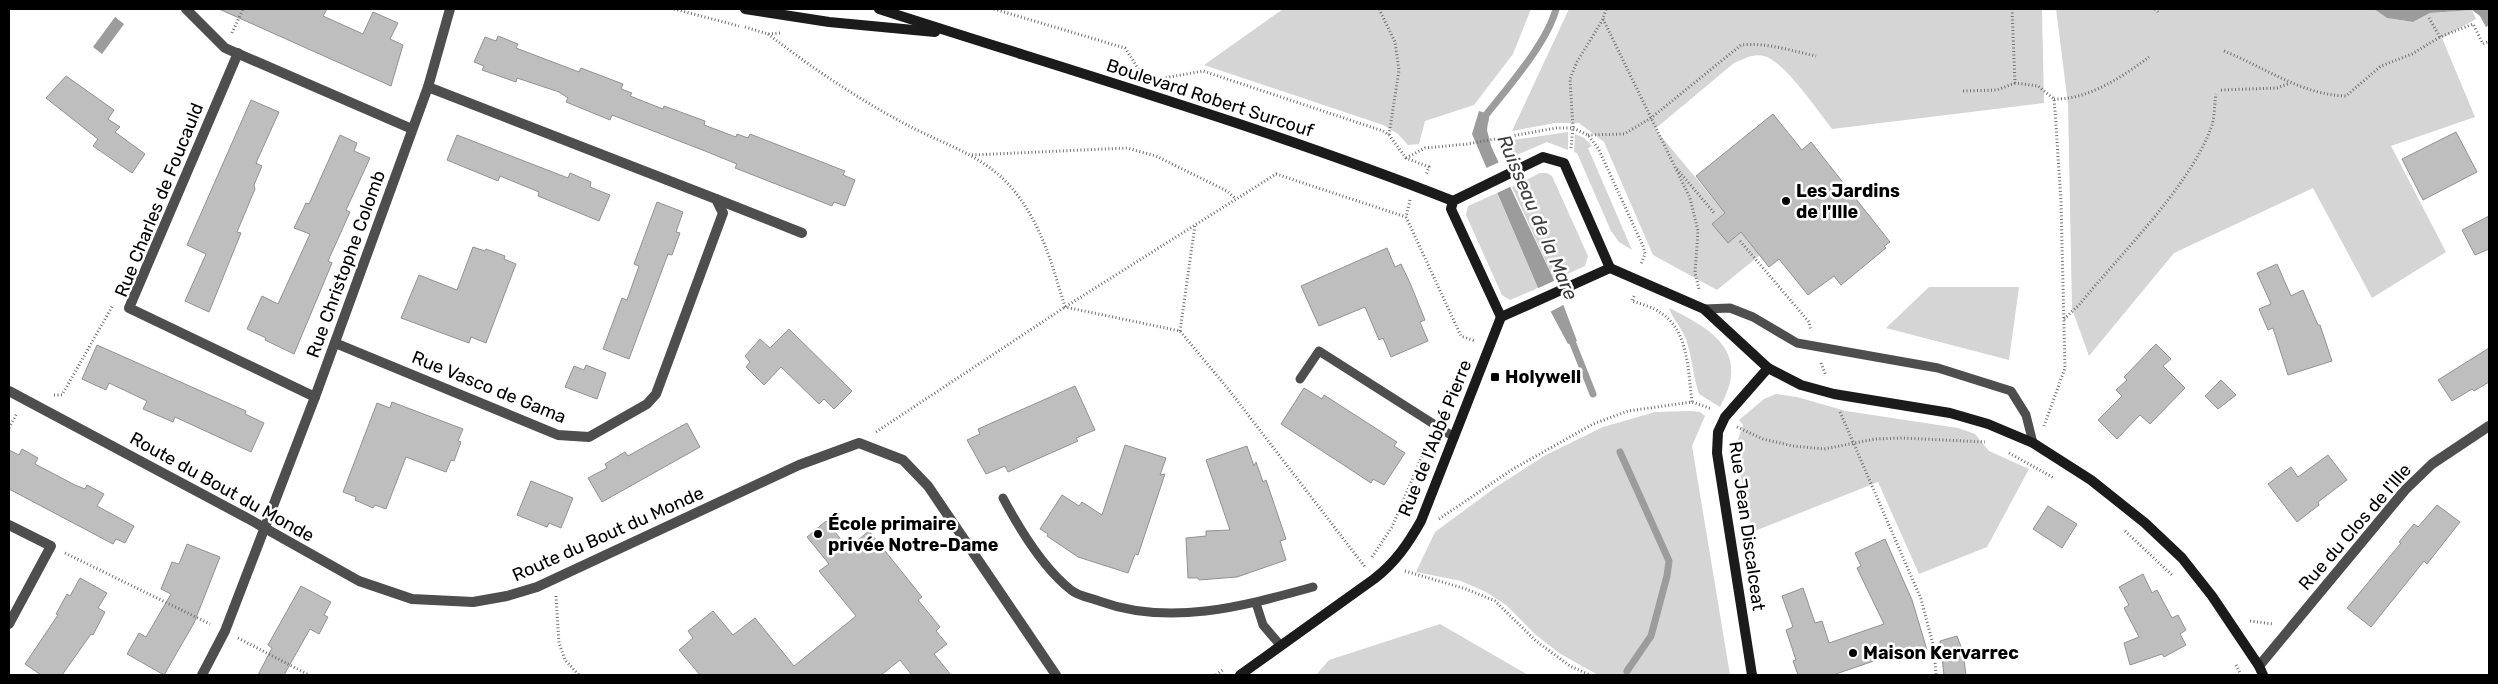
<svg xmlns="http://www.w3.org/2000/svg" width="2498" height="684" font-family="Rubik,sans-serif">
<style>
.green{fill:#d5d5d5}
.water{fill:#9c9c9c}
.pier{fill:#fff}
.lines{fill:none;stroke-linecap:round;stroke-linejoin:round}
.stream{stroke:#9c9c9c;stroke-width:7}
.building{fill:#bebebe;stroke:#929292}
.path{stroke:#707070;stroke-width:3;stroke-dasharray:1 2.5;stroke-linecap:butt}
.lane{stroke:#4e4e4e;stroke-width:9}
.street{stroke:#4e4e4e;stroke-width:10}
.secondary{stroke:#1b1b1b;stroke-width:10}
.poi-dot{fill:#000;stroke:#fff;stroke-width:2}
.labels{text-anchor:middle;stroke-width:5;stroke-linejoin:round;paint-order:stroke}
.street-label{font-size:18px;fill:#000;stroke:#fff}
.poi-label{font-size:18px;font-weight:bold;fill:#000;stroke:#fff;text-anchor:start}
.water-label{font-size:19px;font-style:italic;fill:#3d3d3d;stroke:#fff}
</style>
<rect width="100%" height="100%" fill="#fff"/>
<g class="green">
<polygon points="1283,9 1531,9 1513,54 1474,105 1425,121 1419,144 1408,145 1398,134 1383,125 1204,65"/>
<path d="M1569 9H2042L2044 103 1832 129C1818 111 1784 61 1764 56 1754 53 1743 59 1734 63L1655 129 1760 255 1717 290 1653 255 1604 142 1579 123H1555L1512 131Z"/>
<polygon points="2056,9 2374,9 2387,18 2413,22 2430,13 2472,10 2476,19 2442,38 2475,117 2391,146 2446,252 2372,298 2313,188 2174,253 2089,356 2072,309 2068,104"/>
<polygon points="1568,132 1568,150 1547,142 1505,160 1499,142"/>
<polygon points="1575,134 1584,138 1592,146 1588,148 1632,250 1619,242 1611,231 1577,153 1574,152"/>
<polygon points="1540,173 1547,173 1552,176 1588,256 1585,266 1554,280 1512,187"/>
<polygon points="1497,193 1538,288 1510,300 1502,295 1466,215 1468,206"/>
<polygon points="1929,287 2019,287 2009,360 1886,328"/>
<path d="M1669 308C1714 330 1751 353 1720 407L1699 394C1693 376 1692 357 1686 339 1681 327 1673 319 1669 308Z"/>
<polygon points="1776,394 1797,397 1846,411 1958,428 1975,434 1989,451 2029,469 1987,547 1919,574 1878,482 1752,532 1735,448 1743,425 1739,420 1764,399"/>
<polygon points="1690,411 1700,412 1705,416 1692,446 1730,675 1598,675 1559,653 1536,635 1506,605 1486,592 1461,581 1416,572 1435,532 1496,487 1544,456 1603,427 1655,412"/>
<polygon points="1440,624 1528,675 1316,675 1329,660"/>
</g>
<g class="water">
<polygon points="2374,9 2489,9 2489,25 2486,27 2480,16 2472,10 2430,13 2413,22 2387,18"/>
<polygon points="115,17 124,24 102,54 93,47"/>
<polygon points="1479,111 1489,114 1487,130 1491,146 1554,280 1577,341 1568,344 1538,288 1472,134"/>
</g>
<g class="pier">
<polygon points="1502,161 1514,185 1495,194 1484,169"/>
<polygon points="1556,280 1565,304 1548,313 1536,289"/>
</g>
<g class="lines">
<g class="stream">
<path d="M1485 121 1486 115C1508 87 1547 43 1556 9"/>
<polyline points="1570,336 1593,394"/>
<polyline points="1620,452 1669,561 1667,576 1651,636 1627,671"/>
</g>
</g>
<g class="building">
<polygon points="219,9 327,9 323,16 363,34 373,12 398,23 390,39 403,45 391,86"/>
<polygon points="498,36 518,44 516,48 579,72 581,68 623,84 621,89 632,93 630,96 663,109 664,106 705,121 704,125 736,137 737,134 748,138 750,134 845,171 843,175 855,180 845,206 834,202 832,206 735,168 737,164 705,151 612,115 610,120 566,102 568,98 559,92 517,78 516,82 482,70 484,66 474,62 485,37 496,41"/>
<polygon points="66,76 114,110 108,119 120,127 115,132 145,154 132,173 93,146 98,139 46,98"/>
<polygon points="251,100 279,112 256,163 262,166 254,185 255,189 237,232 241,233 209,312 185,301 206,254 187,245"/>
<polygon points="1773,114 1802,150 1811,142 1890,242 1884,246 1886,248 1841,285 1834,276 1808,295 1779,259 1769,267 1741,232 1728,243 1712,224 1725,213 1696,176"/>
<polygon points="2456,132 2477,172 2423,200 2402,159"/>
<polygon points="340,135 357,143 354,151 370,158 346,210 350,212 328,261 332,263 294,354 265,340 266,338 247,329 262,296 278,304 310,234 294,228 306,203 309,204"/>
<polygon points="457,135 568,178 570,173 591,182 590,187 610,195 599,221 538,196 539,192 500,176 498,181 447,160"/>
<polygon points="657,202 683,212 676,232 680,233 672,255 668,254 629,359 603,349 622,298 627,300 639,266 634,264"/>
<polygon points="2489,216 2489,249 2475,255 2462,230"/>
<polygon points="473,247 485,251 486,249 505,256 504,259 516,264 486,343 471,337 469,343 401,318 419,275 457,290"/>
<polygon points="1387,248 1395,267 1401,264 1410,283 1425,320 1420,322 1428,341 1391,357 1383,338 1379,340 1365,307 1319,326 1301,286"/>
<polygon points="2277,264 2291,296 2303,290 2318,325 2320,325 2332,361 2288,375 2273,328 2268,330 2259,309 2271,304 2257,273"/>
<polygon points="789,329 852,391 834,409 824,399 819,404 781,367 764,385 746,367 750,362 745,356 760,339 770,348"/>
<polygon points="2156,344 2171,359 2163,366 2185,388 2150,424 2140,415 2117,439 2098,420 2122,396 2116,390 2127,380 2124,377"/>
<polygon points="97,345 246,411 245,414 264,423 251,452 175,417 173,422 143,409 147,401 109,383 106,390 82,379"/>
<polygon points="2489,348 2489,382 2474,391 2472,389 2452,401 2438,380"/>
<polygon points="586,365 606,373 597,399 565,387 574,366 584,370"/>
<polygon points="2221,380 2236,395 2218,409 2205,396"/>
<polygon points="1075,386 1095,430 1076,438 1078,441 1008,472 1005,466 986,474 967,440 980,434 978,429"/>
<polygon points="1304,388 1322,399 1324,395 1397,442 1394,446 1405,453 1384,485 1373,479 1371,483 1281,424"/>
<polygon points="392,402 463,429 458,441 461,442 454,461 451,460 446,472 406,457 386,509 375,505 373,508 355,500 356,497 343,492 377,403 390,408"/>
<polygon points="687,423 700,447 602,502 588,478 607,468 605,464 625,452 628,456"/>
<polygon points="1125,445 1166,458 1160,475 1165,474 1138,555 1135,554 1128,573 1078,557 1047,536 1048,534 1040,529 1062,495 1079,506 1082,502 1102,515"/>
<polygon points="1247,446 1254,466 1256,462 1263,482 1266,480 1286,539 1280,541 1286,560 1237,577 1199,580 1198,578 1188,578 1186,538 1206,536 1206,531 1230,530 1206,460"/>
<polygon points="22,449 38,458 35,464 75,485 85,489 87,485 104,494 97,506 134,526 125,543 116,539 113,544 9,489 9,450 19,455"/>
<polygon points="2328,455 2347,480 2318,502 2319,505 2297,522 2268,484 2291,467 2298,477"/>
<polygon points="531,481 573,498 561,528 549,523 547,527 517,515"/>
<polygon points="2437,505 2460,522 2427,564 2424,561 2371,627 2347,608 2401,543 2399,542 2414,524 2418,527"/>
<polygon points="2048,506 2077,524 2062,548 2033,529"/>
<polygon points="826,521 848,548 869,531 922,597 918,600 940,627 936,631 947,644 934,654 951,675 912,675 900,660 881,675 700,675 679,650 693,638 688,631 713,611 733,635 755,618 794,666 856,616 819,571 829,564 807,537"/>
<polygon points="1885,539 1912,600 1927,650 1900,660 1897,653 1833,675 1798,675 1793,661 1796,660 1786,630 1793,627 1782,596 1803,588 1815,623 1822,621 1829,643 1884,624 1857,568 1861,566 1855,553"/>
<polygon points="187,544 220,557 194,623 164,675 127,654 139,633 146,637 171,594 161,589 172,562 179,564"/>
<polygon points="2143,574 2152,593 2157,590 2172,618 2178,615 2186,630 2180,634 2186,645 2164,657 2162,654 2130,665 2124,643 2139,637 2124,608 2129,605 2119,587"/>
<polygon points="80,578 107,593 98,608 105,612 93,635 91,634 62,675 41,675 25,664 58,615 56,614 67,594 70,596"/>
<polygon points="301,586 331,602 324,615 328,617 319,634 310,629 284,675 258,675 272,648 268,645"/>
<polygon points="1957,636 1963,652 1966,675 1944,675 1940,641"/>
</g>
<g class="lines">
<g class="path">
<polyline points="674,9 739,26"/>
<polyline points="994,9 1125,48 1141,73"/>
<polyline points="1379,9 1395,42 1399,70 1389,135"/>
<polyline points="2012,9 2015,83 2038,86 2054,99 2055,111 2061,201 2065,368 2044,426"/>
<polyline points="2155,9 2158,12"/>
<polyline points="2429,18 2440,37"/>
<polyline points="1603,19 1690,198 1698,231 1695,273 1699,289"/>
<polyline points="745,27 768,34 780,33"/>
<polyline points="232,33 243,9"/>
<path d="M768 34C812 68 861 101 911 127 946 145 984 156 1011 187 1041 222 1052 264 1065 307L1180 331 1229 390 1365 567"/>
<path d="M2224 51C2264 67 2302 95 2346 96L2381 66 2412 54 2440 37 2473 24 2483 44 2489 41"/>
<polyline points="1159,79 1203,71 1383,131 1389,135 1406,158 1429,167 1426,175"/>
<polyline points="2221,90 2277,88 2290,83"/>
<polyline points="1963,91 1997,90 2015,83"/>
<path d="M2054 99C2088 100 2122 77 2149 57"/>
<path d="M1588 135 1624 134 1651 118 1741 45C1766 42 1792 51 1816 56"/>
<polyline points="1571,148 1573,128 1570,79 1577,62 1603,19 1606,9"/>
<polyline points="972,155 1127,148 1156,156 1227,191 1236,199"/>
<polyline points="1406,158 1425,148 1467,144 1556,128 1573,128 1588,135 1598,148 1643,246 1645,254 1641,264"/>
<polyline points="1677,169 1715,214"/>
<polyline points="1410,200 1406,217 1461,336 1475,341"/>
<polyline points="1740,241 1809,322 1811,331"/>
<path d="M1634 296 1632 301C1641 304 1653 307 1661 313 1689 331 1688 372 1692 402"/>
<path d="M2064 319 2079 305C2121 253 2188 189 2211 128 2215 118 2214 105 2216 94"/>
<polyline points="1180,331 1195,225"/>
<polyline points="1821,363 1826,376"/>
<polyline points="54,395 62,395 113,305"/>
<polyline points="1840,412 1921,599 1934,648 1936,675"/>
<polyline points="1737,427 1763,439 1793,446 1824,449 1875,439 1902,438 1985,442"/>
<polyline points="9,428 17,413"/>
<polyline points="876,432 1065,307 1276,174 1406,217"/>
<polyline points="2009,453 2054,478"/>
<polyline points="1439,519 1513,469 1593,424 1628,411 1692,402 1712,409"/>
<polyline points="2125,531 2173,576"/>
<polyline points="65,553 210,624"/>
<polyline points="1372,557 1392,527 1429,440"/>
<polyline points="1405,571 1466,589 1495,601 1536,641 1570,666 1590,675"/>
<polyline points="556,596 559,643 565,660 579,675"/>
<polyline points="2250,621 2273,624"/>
<polyline points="238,638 309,675"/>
<polyline points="2236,665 2241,675"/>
<polyline points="1216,675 1224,669"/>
</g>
<g class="lane">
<polyline points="1704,309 1730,308 1753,317 1797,343 1938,368 2011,391 2026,415 2033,443"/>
<polyline points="1300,379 1319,351 1454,437"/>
<path d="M1003 498C1020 530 1043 568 1071 590 1078 596 1091 598 1099 601 1170 627 1244 606 1313 587"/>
<polyline points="1256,603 1263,625 1281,646"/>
</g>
<g class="street">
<polyline points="186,9 225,48 412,129"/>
<polyline points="238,53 129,308 315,397"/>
<polyline points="716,199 802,233"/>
<polyline points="335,343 558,435 589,437 647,404 656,394 723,213 716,199 428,87"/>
<polyline points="9,391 247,518 359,581 412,599 473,602 507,596 537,587 799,465 859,443 903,460 928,486 1056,675"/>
<polyline points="9,525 51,546 9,624"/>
<polyline points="2259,666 2405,490 2432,464 2489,426"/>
<polyline points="202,675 225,631 315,397 428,87 450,9"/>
</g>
<g class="secondary">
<polyline points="745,9 829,22 935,32"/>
<path d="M879 9C1071 71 1265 127 1453 201"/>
<polyline points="1610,268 1704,309 1768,368 1801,385 1834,394 1950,413 1988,424 2033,443 2091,480 2145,523 2182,558 2212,596 2259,666 2263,675"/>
<polyline points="1501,317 1451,209 1453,201 1543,157 1564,163 1610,268"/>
<polyline points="1501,317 1610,268"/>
<path d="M1240 675 1374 579C1395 563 1408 544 1421 521L1501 317"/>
<polyline points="1752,675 1717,453 1718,432 1725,417 1768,368"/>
</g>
</g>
<g class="poi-dot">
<circle cx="1786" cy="201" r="5"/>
<rect x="1490" y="372" width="10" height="10" rx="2.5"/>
<circle cx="818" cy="534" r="5"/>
<circle cx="1853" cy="653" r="5"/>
</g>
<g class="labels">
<g class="street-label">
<text transform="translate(1210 98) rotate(18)" y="6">Boulevard Robert Surcouf</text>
<text transform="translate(159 200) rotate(-68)" y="6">Rue Charles de Foucauld</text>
<text transform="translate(346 264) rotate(-70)" y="6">Rue Christophe Colomb</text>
<text transform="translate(489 387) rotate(22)" y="6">Rue Vasco de Gama</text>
<text transform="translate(1435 438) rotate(-68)" y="6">Rue de l'Abbé Pierre</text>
<text transform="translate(222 487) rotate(29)" y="6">Route du Bout du Monde</text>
<text transform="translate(1747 526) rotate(82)" y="6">Rue Jean Discalceat</text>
<text transform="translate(2355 527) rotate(-49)" y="6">Rue du Clos de l'Ille</text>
<text transform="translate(608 534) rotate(-24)" y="6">Route du Bout du Monde</text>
</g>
<g class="poi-label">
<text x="1796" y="197">Les Jardins<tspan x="1796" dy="21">de l'Ille</tspan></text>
<text x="1505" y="383">Holywell</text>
<text x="828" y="530">École primaire<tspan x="828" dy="21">privée Notre-Dame</tspan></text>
<text x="1863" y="659">Maison Kervarrec</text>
</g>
<g class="water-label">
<text transform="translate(1538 217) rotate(67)" y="7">Ruisseau de la Mare</text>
</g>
</g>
<rect width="2498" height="684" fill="none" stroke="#000000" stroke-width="20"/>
</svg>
